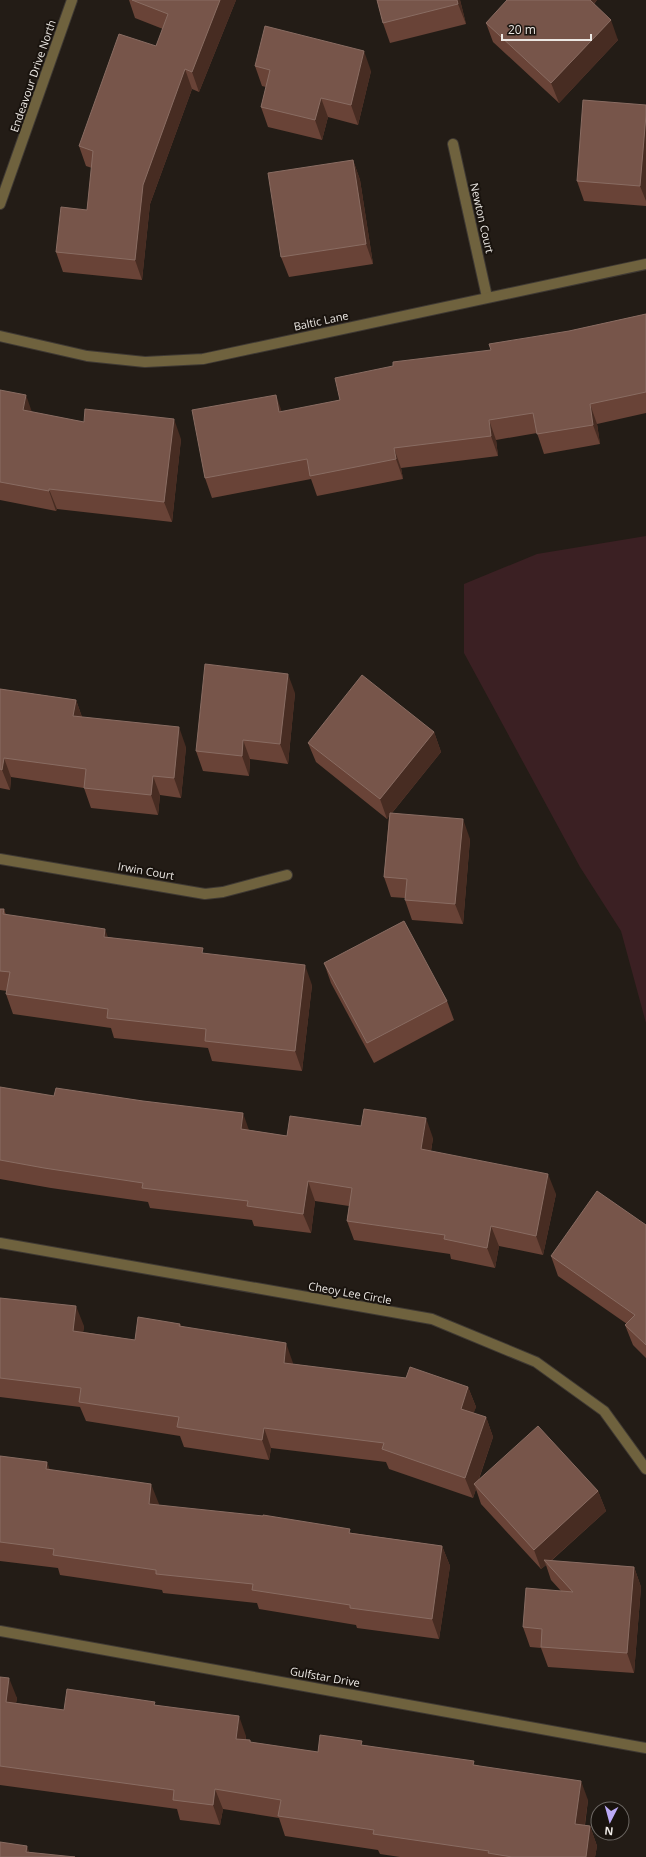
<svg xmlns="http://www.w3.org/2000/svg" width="646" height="1857" font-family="'Open Sans',sans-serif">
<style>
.green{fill:#3b2023}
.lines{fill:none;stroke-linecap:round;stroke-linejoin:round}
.street-casing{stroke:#3f3933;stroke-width:12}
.street{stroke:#6f623e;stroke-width:10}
.wall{fill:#694337}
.shaded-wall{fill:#472c22}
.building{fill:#77554a;stroke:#896c62}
.labels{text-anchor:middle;stroke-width:4;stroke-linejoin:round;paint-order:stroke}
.street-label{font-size:11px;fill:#ece8e4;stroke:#19130e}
</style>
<rect width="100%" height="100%" fill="#231c16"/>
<polygon class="green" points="646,536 646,1023 621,931 580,867 464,653 464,584 537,554"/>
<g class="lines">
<g class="street-casing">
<g id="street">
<polyline points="453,144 487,297"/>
<polyline points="0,204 72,0"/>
<polyline points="0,336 87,356 145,362 203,359 646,264"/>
<polyline points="0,859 205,894 223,892 287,875"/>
<polyline points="0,1243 432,1319 536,1362 604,1411 646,1469"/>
<polyline points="0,1631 646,1748"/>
</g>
</g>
<use href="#street" class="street"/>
</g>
<g class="wall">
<polygon points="129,0 236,0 199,92 192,89 150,204 142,280 63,272 56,252 87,210 92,168 86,166 79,146 156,46 163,29 135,18"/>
<polygon points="377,0 460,0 466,24 390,43 383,23"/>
<polygon points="597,0 594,4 618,40 559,103 493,42 486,23"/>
<polygon points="255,66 371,71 358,125 328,117 322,140 268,127 261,107 266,87 262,86"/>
<polygon points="646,105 646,206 584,201 577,181"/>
<polygon points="353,160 360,180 373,264 289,277 281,257"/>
<polygon points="646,314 646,413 597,424 600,444 544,454 537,433 496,440 498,456 401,468 403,479 317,496 311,479 212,498 205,478 282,412 340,400 491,350 569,331"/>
<polygon points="0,390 31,412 84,422 181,439 172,522 57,509 56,511 0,500"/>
<polygon points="0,689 76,700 82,717 186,747 181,798 160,795 158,815 91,808 84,788 11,777 10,790 0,788"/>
<polygon points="295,693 288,764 250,759 249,776 203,771 196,751"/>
<polygon points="434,732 441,752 392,813 470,839 463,924 412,920 405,900 405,898 391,897 384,877 389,816 387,819 316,762 308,743"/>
<polygon points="0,909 4,909 6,915 108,937 205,954 312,985 302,1071 212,1061 208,1048 114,1038 111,1028 13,1014 6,994 7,991 0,990"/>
<polygon points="324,963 447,1001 454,1020 374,1063 331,983"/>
<polygon points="0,1087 249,1130 287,1136 433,1138 431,1151 556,1194 543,1255 499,1246 495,1268 451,1259 450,1254 354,1240 347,1221 349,1206 315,1201 311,1233 254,1226 252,1220 150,1208 148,1202 51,1188 0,1179"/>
<polygon points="646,1225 646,1358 633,1345 625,1325 627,1324 558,1276 551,1256"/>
<polygon points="0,1298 84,1326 83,1332 135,1340 180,1324 181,1326 293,1363 293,1364 468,1387 476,1407 473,1413 486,1417 493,1437 479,1479 598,1491 606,1511 551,1561 634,1567 641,1587 634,1673 548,1667 541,1648 530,1647 523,1627 561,1591 551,1580 546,1565 541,1569 481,1504 476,1489 473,1498 389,1469 386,1462 271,1448 269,1460 184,1447 180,1436 86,1421 80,1407 0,1397"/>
<polygon points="0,1456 49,1470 159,1504 159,1505 442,1546 450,1566 439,1639 357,1628 356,1625 259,1609 257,1603 163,1593 162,1590 60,1575 58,1568 0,1561"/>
<polygon points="0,1677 17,1698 16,1703 64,1710 156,1705 246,1736 246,1740 250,1740 251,1743 318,1752 363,1745 476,1765 588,1800 585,1825 590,1826 597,1846 595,1857 400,1857 380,1854 378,1850 285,1836 279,1818 223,1809 220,1825 180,1820 177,1809 0,1785"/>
</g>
<g class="shaded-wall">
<polygon points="220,0 236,0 199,92 192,72"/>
<polygon points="457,0 460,0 466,24 458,4"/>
<polygon points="583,0 597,0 587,11"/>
<polygon points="611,20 618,40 559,103 551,83"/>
<polygon points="364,51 371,71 358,125 351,105"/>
<polygon points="185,69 192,89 150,204 142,280 135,260 143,185"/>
<polygon points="321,98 328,117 322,140 315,120"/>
<polygon points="646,115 646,201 640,186"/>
<polygon points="353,160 360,180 373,264 366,244"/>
<polygon points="26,395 33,415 23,410"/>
<polygon points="276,395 283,415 279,412"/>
<polygon points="590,404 597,424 600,444 593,425"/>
<polygon points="174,419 181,439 172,522 164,502"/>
<polygon points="489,420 496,440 498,456 491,436"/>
<polygon points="394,448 401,468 403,479 396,459"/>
<polygon points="49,489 57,509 56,511 49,491"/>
<polygon points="288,674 295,693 288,764 280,744"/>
<polygon points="76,700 83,720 73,716"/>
<polygon points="179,727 186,747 181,798 174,778"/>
<polygon points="434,732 441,752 387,819 380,799"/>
<polygon points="243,740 250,759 249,776 242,756"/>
<polygon points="4,758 11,777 10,790 2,770"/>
<polygon points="153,776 160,795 158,815 151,795"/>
<polygon points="463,819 470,839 463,924 455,904"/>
<polygon points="105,929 112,949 104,937"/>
<polygon points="305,965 312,985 302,1071 295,1051"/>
<polygon points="243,1113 250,1133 241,1129"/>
<polygon points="426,1118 433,1138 428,1169 421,1149"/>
<polygon points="548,1174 556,1194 543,1255 536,1236"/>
<polygon points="308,1181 315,1201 311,1233 303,1214"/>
<polygon points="491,1226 499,1246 495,1268 487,1248"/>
<polygon points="76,1306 84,1326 81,1350 73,1331"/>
<polygon points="286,1343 293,1363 291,1383 284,1363"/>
<polygon points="468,1387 476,1407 468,1429 461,1409"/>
<polygon points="486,1417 493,1437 476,1487 474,1484 476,1489 473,1498 465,1478"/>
<polygon points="264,1428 271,1448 269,1460 262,1440"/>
<polygon points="47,1462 54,1481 46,1469"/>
<polygon points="151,1484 159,1504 156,1524 149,1504"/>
<polygon points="598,1491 606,1511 547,1564 544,1560 546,1565 541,1569 534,1550"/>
<polygon points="442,1546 450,1566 439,1639 432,1619"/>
<polygon points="634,1567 641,1587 634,1673 627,1653"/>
<polygon points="9,1678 17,1698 13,1722 6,1702"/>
<polygon points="239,1716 246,1736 244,1759 236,1739"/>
<polygon points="581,1781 588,1800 582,1844 575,1824"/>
<polygon points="215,1789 223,1809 220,1825 213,1805"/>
<polygon points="590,1826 597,1846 595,1857 586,1857"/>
<polygon points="27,1846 31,1857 26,1852"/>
</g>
<g class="building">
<polygon points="132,0 220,0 192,72 185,69 143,185 135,260 56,252 61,207 87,210 93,151 79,146 119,34 156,46 168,14"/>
<polygon points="377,0 457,0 458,4 383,23"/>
<polygon points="507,0 590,0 611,20 551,83 486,23"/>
<polygon points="265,26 364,51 351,105 321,98 315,120 261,107 270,70 255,66"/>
<polygon points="583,100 646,105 646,115 640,186 577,181"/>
<polygon points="353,160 366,244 281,257 268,173"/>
<polygon points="646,314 646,392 590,404 593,425 537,434 533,413 489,420 491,436 394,448 396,459 310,476 307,459 205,478 192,410 276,395 279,412 340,400 335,378 393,366 393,362 491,350 489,344 569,331"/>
<polygon points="0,390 26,395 23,410 84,422 85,409 174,419 164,502 49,489 49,491 0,482"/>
<polygon points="205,664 288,674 280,744 243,740 242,756 196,751"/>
<polygon points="362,675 434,732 380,799 308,743"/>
<polygon points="0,689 76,700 73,716 179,727 174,778 153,776 151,795 84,788 86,769 4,758 2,770 0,769"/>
<polygon points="390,813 463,819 455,904 405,900 407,879 384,877"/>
<polygon points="0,909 4,909 3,914 105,929 104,937 203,948 202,953 305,965 295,1051 205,1041 206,1029 107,1018 108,1009 6,994 10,972 0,971"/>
<polygon points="404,921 447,1001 367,1043 324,963"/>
<polygon points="0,1087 54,1096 56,1088 143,1101 243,1113 241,1129 287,1136 290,1116 361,1126 364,1109 426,1118 421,1149 548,1174 536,1236 491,1226 487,1248 444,1239 445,1235 347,1221 352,1188 308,1181 303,1214 247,1206 248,1201 142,1188 143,1183 44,1168 0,1160"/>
<polygon points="597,1191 646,1225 646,1345 625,1325 635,1315 551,1256"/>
<polygon points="0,1298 76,1306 73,1331 135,1340 138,1317 180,1324 179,1326 286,1343 284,1363 406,1378 410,1367 468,1387 461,1409 486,1417 465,1478 382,1449 384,1443 264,1428 262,1440 177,1427 179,1417 79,1402 81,1388 0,1378"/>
<polygon points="538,1426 598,1491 534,1550 474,1484"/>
<polygon points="0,1456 47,1462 46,1469 151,1484 149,1504 263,1516 263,1515 350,1529 349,1533 442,1546 432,1619 350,1608 350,1605 252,1590 253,1584 156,1574 156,1570 53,1555 54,1549 0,1542"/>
<polygon points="544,1560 634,1567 627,1653 541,1647 542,1629 523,1627 526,1588 573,1592"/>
<polygon points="0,1677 9,1678 6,1702 64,1710 67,1689 155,1702 154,1705 239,1716 236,1739 250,1740 250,1742 318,1752 320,1735 362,1741 361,1745 474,1761 473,1765 581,1781 575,1824 590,1826 586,1857 512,1857 488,1853 489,1851 373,1834 374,1830 278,1816 281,1800 215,1789 213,1805 173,1800 174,1790 0,1766"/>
<polygon points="0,1842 27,1846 26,1852 75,1857 0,1857"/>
</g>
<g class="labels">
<g class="street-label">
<text transform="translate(33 76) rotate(-71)" y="4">Endeavour Drive North</text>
<text transform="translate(482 218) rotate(77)" y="4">Newton Court</text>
<text transform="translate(321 321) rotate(-12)" y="4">Baltic Lane</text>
<text transform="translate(146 871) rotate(10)" y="4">Irwin Court</text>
<text transform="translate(350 1293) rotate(10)" y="4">Cheoy Lee Circle</text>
<text transform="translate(325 1677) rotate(10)" y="4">Gulfstar Drive</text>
</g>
</g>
<g transform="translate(610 1821) rotate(186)"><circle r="19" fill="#19130e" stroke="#6d6864"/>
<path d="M0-3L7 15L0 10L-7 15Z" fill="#bbaaf6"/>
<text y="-6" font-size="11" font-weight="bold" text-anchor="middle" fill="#ece8e4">N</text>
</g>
<path d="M502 34v6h89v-6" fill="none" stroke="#ece8e4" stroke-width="2"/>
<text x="508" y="34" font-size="12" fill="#ece8e4" stroke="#19130e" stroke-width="3" paint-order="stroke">20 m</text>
</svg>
